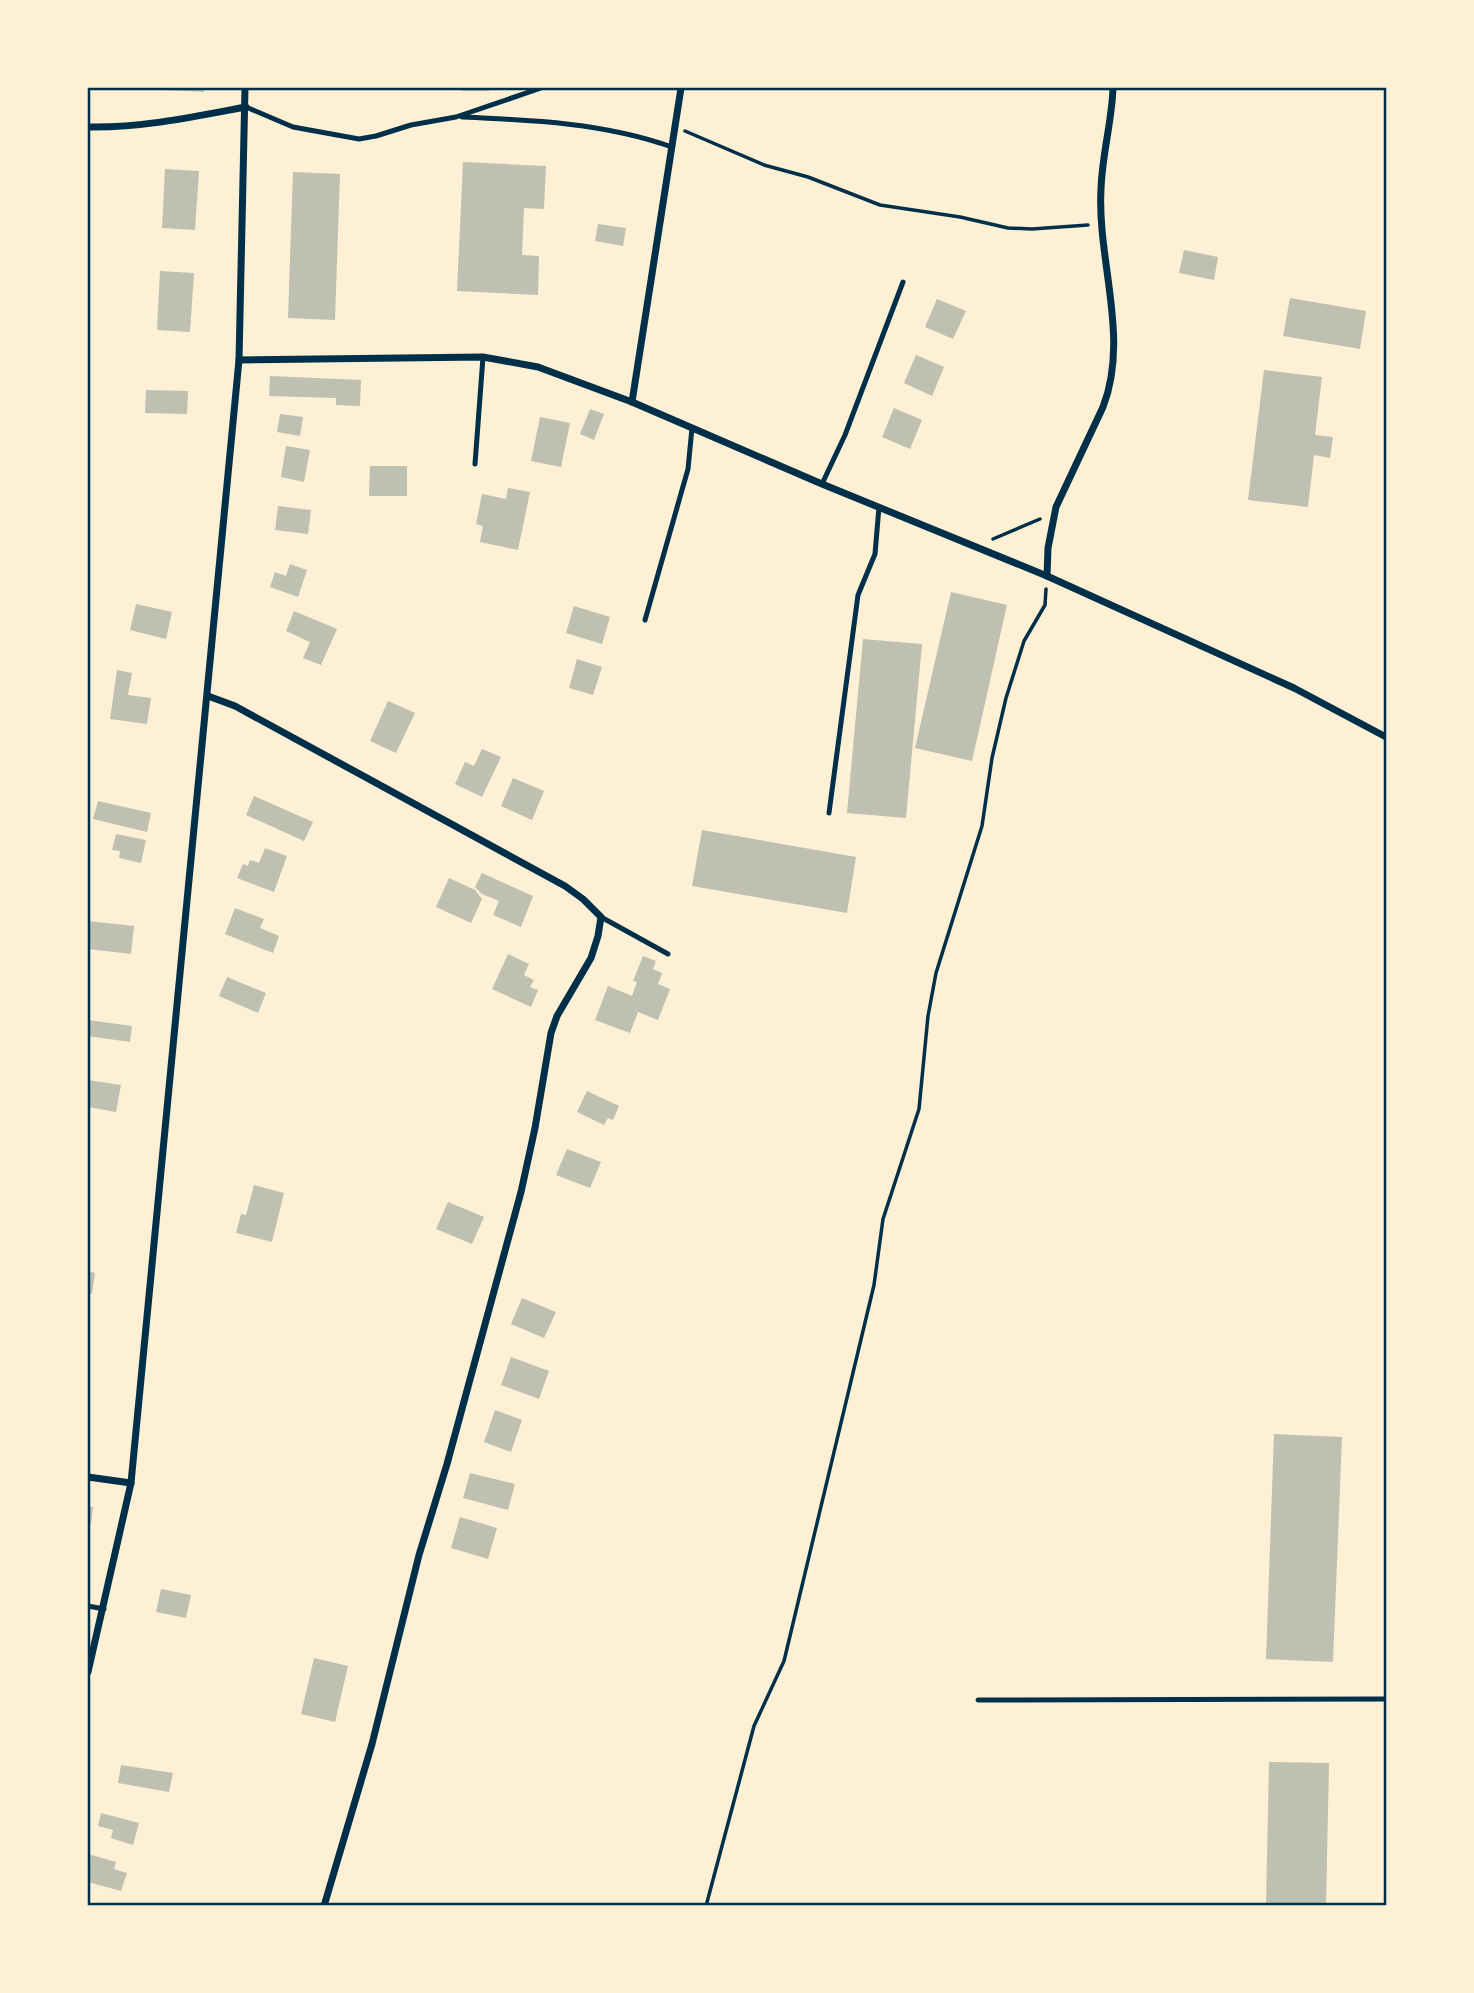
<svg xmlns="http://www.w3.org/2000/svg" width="1474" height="1993" font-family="'Sofia Sans Condensed',sans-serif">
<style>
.building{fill:#bec0b2}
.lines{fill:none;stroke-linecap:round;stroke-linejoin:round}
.path{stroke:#003049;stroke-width:3.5}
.service{stroke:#003049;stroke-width:5}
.minor{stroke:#003049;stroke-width:7}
.neatline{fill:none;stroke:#003049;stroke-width:2.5}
</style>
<rect width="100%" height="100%" fill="#fdf0d5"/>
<g class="building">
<polygon points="164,88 204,88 204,92 164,90"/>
<rect x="462" y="88" width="27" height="3"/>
<polygon points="463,162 546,166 544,209 524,208 522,255 539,256 538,295 457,291"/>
<polygon points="165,169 199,171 195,230 162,228"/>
<polygon points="293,172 340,174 335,320 288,318"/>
<polygon points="598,224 626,228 623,246 595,241"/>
<polygon points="1184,250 1218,257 1214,280 1179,273"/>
<polygon points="160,271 194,273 190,332 157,330"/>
<polygon points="1290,298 1366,311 1360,349 1283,336"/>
<polygon points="937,299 966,311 953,339 925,327"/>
<polygon points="916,355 944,367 932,396 904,383"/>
<polygon points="1264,370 1322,377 1315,435 1333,437 1330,458 1314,455 1308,507 1248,500"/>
<polygon points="270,376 361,380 360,406 336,405 336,398 269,396"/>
<polygon points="146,390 188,391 187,414 145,413"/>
<polygon points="894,408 922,420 910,449 882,437"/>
<polygon points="590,409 604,414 594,440 580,434"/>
<polygon points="280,414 303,417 300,436 277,432"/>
<polygon points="540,417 570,423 561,467 531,461"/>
<polygon points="286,446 310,450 304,482 281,477"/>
<polygon points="370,466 407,466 407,496 369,496"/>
<polygon points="508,488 530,492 518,550 480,542 483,526 476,524 482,494 506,499"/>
<polygon points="278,506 311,510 308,534 275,530"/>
<polygon points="290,564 307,570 298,597 270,587 275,572 286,576"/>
<polygon points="951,592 1007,605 972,761 915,748"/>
<polygon points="136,604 172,612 166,639 130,630"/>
<polygon points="574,606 610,617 602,644 566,633"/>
<polygon points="294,611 337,629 321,665 303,658 310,642 286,631"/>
<polygon points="863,639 922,644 906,818 847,813"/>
<polygon points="577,659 602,667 593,695 569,688"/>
<polygon points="117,670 132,673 128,695 151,698 147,724 110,719"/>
<polygon points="388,701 415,713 396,753 370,741"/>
<polygon points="482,749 501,757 482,797 455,784 465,762 474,766"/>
<polygon points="513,778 544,791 532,820 501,806"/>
<polygon points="254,796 313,822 304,841 246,815"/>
<polygon points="98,801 151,813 147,832 93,819"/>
<polygon points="702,830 856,857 847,913 692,886"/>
<polygon points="116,834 146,840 141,863 119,858 120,851 112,850"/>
<polygon points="265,848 287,856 274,892 237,878 243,864 248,866 250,860 259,863"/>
<polygon points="482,873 533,896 521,927 493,915 499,901 482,894 475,887"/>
<polygon points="449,878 475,890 482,899 471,923 436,907"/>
<polygon points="235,908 264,919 260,928 279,936 273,953 225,934"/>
<polygon points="88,921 134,926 131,954 88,949"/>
<polygon points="508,954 529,964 524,975 534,980 530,987 538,990 531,1007 492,989"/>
<polygon points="643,956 656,961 653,969 662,973 658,984 670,989 658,1020 638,1012 630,1033 595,1020 608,986 632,996 637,982 633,981"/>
<polygon points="227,977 266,993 258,1013 219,996"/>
<polygon points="88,1020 132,1026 130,1042 88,1036"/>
<polygon points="88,1080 121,1085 116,1112 88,1107"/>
<polygon points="587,1091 619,1106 613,1120 608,1118 604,1125 577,1112"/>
<polygon points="567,1149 601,1162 590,1188 556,1175"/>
<polygon points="254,1185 284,1193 272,1242 236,1233 241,1214 246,1215"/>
<polygon points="448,1202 484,1217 472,1244 436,1229"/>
<polygon points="88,1271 95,1273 92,1294 88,1294"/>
<polygon points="522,1298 556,1312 544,1338 511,1324"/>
<polygon points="511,1357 549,1371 539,1399 501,1385"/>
<polygon points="495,1410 522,1420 511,1452 484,1442"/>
<polygon points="1274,1434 1342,1437 1333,1662 1266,1659"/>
<polygon points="470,1473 515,1484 508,1510 463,1498"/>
<polygon points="88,1506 93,1507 91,1524 88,1523"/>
<polygon points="460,1517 497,1528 488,1559 451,1548"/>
<polygon points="161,1589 191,1595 186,1618 156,1612"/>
<polygon points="314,1658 348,1666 335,1722 301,1714"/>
<polygon points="1269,1762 1329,1763 1326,1906 1266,1906"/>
<polygon points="121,1765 173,1773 169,1792 118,1783"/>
<polygon points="101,1813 139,1823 133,1845 111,1838 113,1830 98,1826"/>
<polygon points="88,1854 116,1862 114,1869 127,1873 121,1891 88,1882"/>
</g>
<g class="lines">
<g class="path">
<polyline points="685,131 764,165 808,177 880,205 960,217 1008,228 1032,229 1088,225"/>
<polyline points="993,539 1040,519"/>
<polyline points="706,1906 754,1726 784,1661 874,1285 883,1219 919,1109 928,1016 936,973 982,826 992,758 1006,698 1024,641 1045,605 1046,589"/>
</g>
<g class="service">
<polyline points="246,107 293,127 359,139 376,136 411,125 456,117 541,88"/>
<path d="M462 117C533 120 605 123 672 147"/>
<polyline points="475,464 483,357"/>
<polyline points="822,484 845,435 903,282"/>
<polyline points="645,620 688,469 692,428"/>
<polyline points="829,813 858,595 875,554 879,507"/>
<polyline points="601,917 668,954"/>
<polyline points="88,1606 104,1609"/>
<polyline points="978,1700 1386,1699"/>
</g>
<g class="minor">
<path d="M88 127C141 128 193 117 246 107"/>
<polyline points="239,360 483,357 538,367 632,402 822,484 1047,576 1294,688 1386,737"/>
<polyline points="632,402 681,88"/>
<path d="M1047 576 1048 548 1056 507 1103 407C1130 337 1097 261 1101 189 1102 155 1112 121 1113 88"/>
<polyline points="208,696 235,706 565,886 583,899 601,917 598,936 591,958 557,1016 551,1033 535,1128 521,1192 447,1464 419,1555 372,1744 324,1906"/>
<polyline points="88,1477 131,1483"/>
<polyline points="88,1672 131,1483 239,360 245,88"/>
</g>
</g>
<rect width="1474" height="1993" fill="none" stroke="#fdf0d5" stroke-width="178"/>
<rect x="89" y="89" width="1296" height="1815" class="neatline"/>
</svg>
